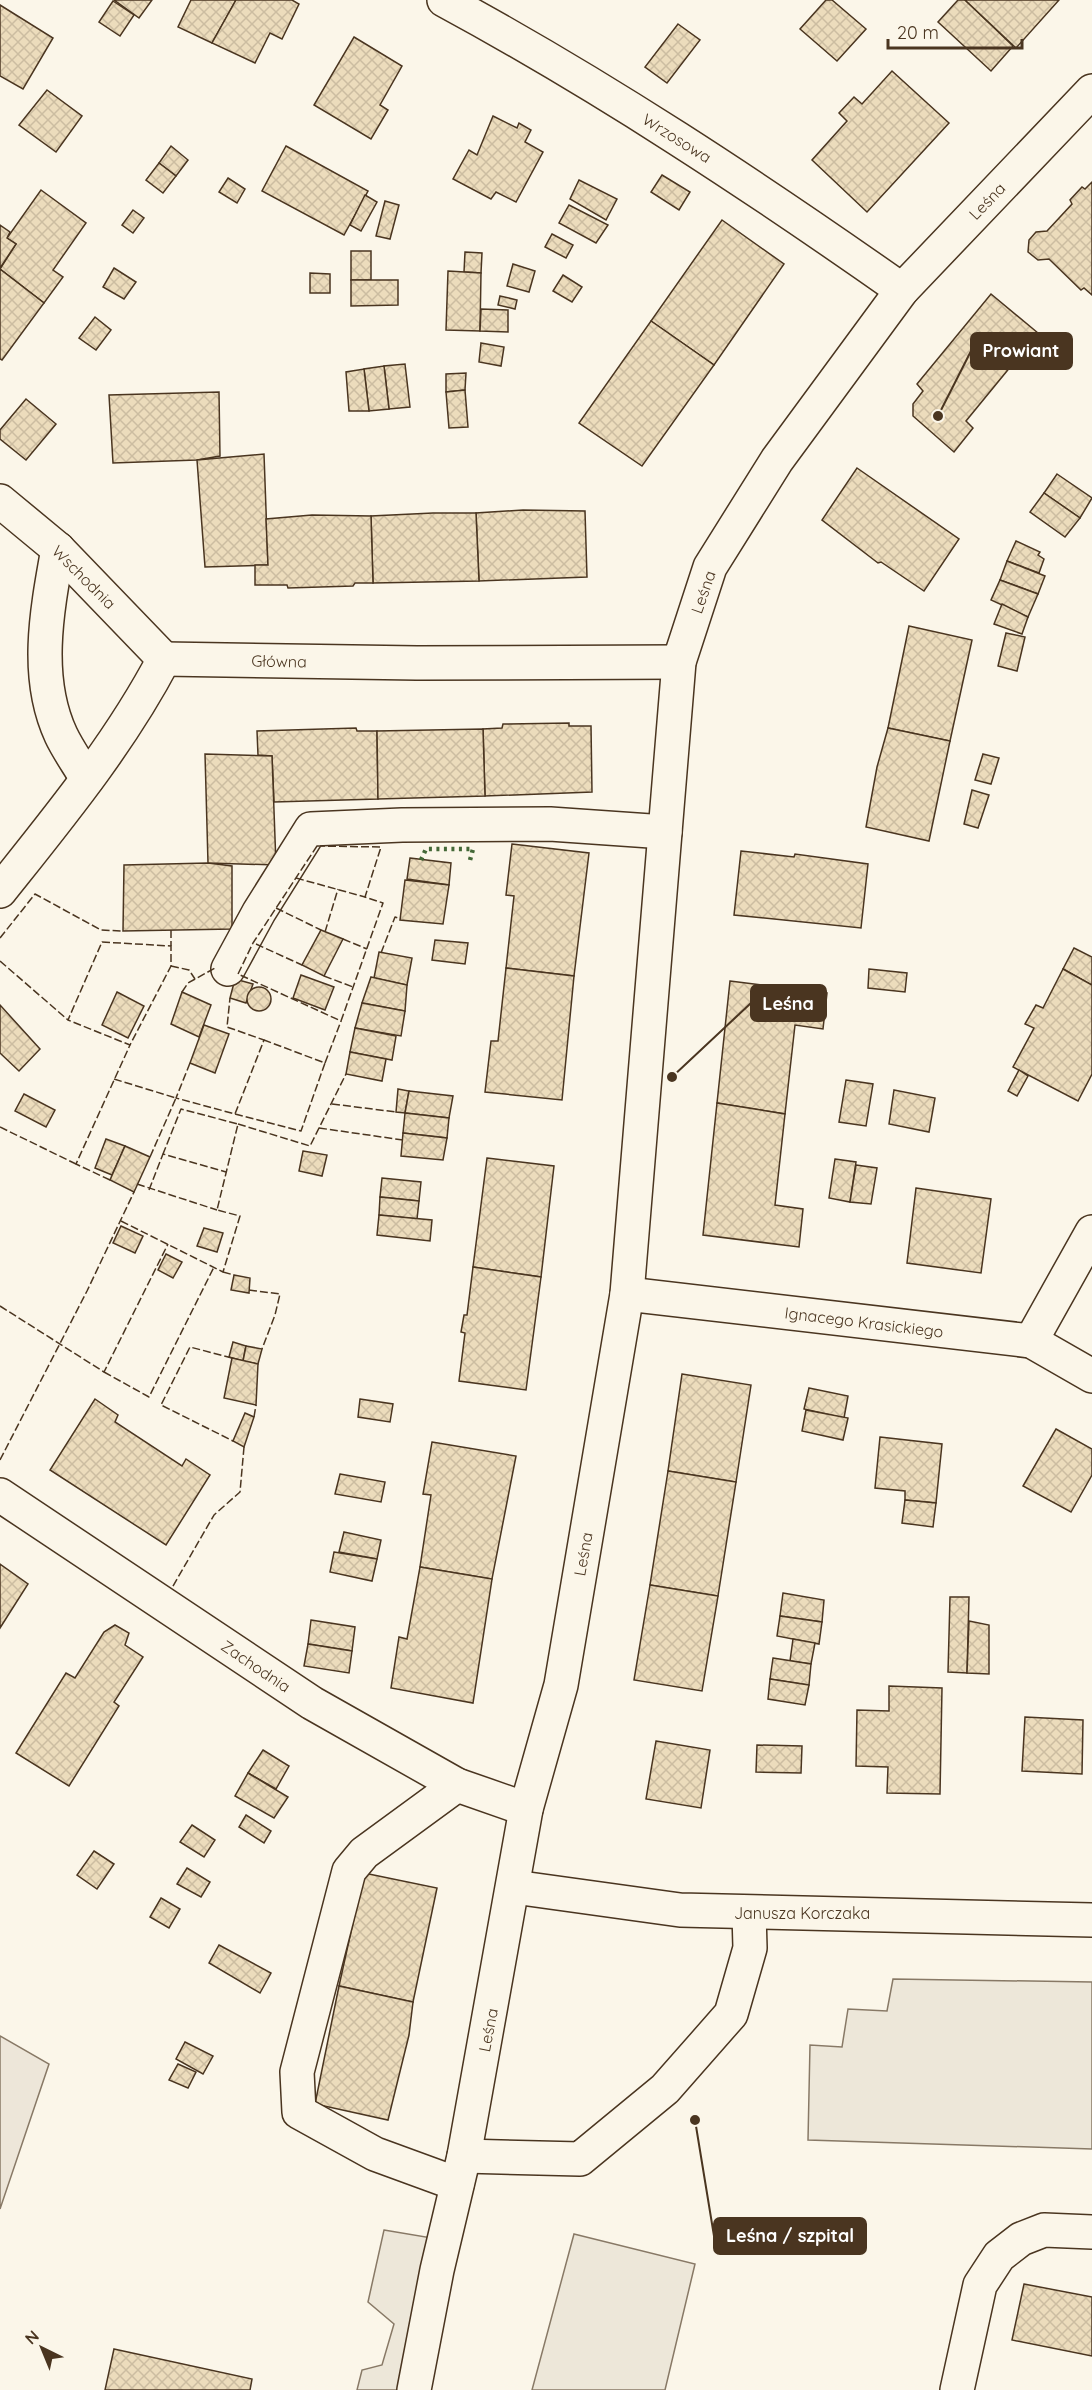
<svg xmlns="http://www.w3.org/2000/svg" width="1092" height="2390" font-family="Quicksand,sans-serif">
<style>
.grass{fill:#ede6d9;stroke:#887966;stroke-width:1.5}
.parking{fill:#ede7d9;stroke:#887966;stroke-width:1.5}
.building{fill:url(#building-cross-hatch);stroke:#4a3520;stroke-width:1.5}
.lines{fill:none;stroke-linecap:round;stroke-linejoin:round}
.minor-casing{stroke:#4a3520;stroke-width:36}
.minor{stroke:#fbf6e9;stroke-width:33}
.hedge{stroke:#436837;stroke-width:4.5;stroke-dasharray:3 4.5;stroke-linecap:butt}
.fence{stroke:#4a3520;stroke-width:1.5;stroke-dasharray:8 3;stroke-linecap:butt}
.labels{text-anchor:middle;stroke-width:4.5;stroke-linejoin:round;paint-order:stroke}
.street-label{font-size:16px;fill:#4a3520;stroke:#fbf6e9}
.leader{fill:none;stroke:#4a3520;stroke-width:2}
.callout-dot{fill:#4a3520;stroke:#fbf6e9;stroke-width:2}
.callout{fill:#4a3520;stroke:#4a3520;stroke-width:2}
.callout-label{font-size:18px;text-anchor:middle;font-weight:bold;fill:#fff}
</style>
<defs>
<pattern id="building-cross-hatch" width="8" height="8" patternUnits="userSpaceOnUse" patternTransform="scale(1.5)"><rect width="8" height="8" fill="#ecdcbc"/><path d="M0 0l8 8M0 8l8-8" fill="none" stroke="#ccbda1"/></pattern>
</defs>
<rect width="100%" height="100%" fill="#fbf6e9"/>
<polygon class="grass" points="0,2036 49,2064 0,2209"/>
<g class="parking">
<polygon points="893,1979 1092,1982 1092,2149 808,2140 810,2045 842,2047 848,2009 887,2011"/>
<polygon points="384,2230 444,2240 414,2390 357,2390 362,2370 382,2365 394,2324 368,2302"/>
<polygon points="574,2234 695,2264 665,2390 532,2390"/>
</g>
<g class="building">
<polygon points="114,0 152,0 139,18"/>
<polygon points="191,0 236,0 212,43 178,27"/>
<polygon points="236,0 292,0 299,4 282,39 270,33 255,63 212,43"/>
<polygon points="826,0 832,0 866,29 837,61 800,29"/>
<polygon points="958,0 965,0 1013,46 991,71 938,22"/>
<polygon points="965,0 1059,0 1016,48"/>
<polygon points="113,1 134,15 120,36 99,22"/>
<polygon points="0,5 53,38 23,89 0,76"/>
<polygon points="678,24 700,40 667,83 645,67"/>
<polygon points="354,37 402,66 380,105 388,110 371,139 314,105"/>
<polygon points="892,71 949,123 867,212 812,160 847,121 839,113 854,97 862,104"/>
<polygon points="47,90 82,116 56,152 19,125"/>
<polygon points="493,116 517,128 519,123 531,130 525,142 543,152 516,202 496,192 491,199 453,179 469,150 477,155"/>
<polygon points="171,146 188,160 176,176 159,163"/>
<polygon points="286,146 368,191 344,235 262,191"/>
<polygon points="159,163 176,176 163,193 146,180"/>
<polygon points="662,175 690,192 679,210 651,192"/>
<polygon points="228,178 245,189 237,203 219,192"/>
<polygon points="579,180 617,199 606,220 570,199"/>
<polygon points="1092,182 1092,295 1084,288 1081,290 1049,259 1038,260 1028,252 1029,240 1036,232 1047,231 1072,204 1070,200 1082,187 1085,189"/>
<polygon points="41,190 86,223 53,270 63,277 44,303 0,269 16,244 7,238"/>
<polygon points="365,195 377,202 361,231 350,225"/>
<polygon points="385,201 399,205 390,239 376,236"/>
<polygon points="569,205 608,225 596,243 559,223"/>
<polygon points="133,210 144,218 133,233 122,225"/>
<polygon points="722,220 784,264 714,365 651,321"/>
<polygon points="0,225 10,232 7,238 16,244 0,268"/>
<polygon points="552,234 573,245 566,258 545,247"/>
<rect x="351" y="251" width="20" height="29"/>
<polygon points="465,252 482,253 481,273 464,272"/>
<polygon points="513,264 535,271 529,292 507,286"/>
<polygon points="114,268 136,282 124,299 103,287"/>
<polygon points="0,269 44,303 2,360 0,359"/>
<polygon points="448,271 481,273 480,331 446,330"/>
<polygon points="310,273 330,274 330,293 310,293"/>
<polygon points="563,275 582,287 572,302 553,291"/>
<polygon points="351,280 398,280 398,305 351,306"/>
<polygon points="991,294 1038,333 966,421 973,428 954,452 913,416 913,404 923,391 917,384"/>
<polygon points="500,296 517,300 515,309 498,305"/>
<polygon points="481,309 508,310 508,332 480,331"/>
<polygon points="95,317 111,330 96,350 79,338"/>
<polygon points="651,321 714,365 642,466 579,423"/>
<polygon points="481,343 504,347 501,366 479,362"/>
<polygon points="405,364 410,407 389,409 384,366"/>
<polygon points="384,366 389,409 369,411 364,369"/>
<polygon points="364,369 369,411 349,411 346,372"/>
<polygon points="466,373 465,390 446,392 446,374"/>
<polygon points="465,390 468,427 449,428 446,392"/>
<polygon points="219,392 220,456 197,460 113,463 109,395"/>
<polygon points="26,399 56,424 26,460 0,439 0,430"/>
<polygon points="264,454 268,565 205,567 197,460"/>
<polygon points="857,468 959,539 924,591 881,562 878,563 822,520"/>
<polygon points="1057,474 1092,498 1080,518 1044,493"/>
<polygon points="1044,493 1080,518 1065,537 1030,512"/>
<polygon points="523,510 585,511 587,577 479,581 476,513"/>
<polygon points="433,513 476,513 479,581 373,583 371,516"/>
<polygon points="312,515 371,516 373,583 355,583 353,586 288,588 287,585 255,585 255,565 268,565 266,519"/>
<polygon points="1016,541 1040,552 1038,555 1044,559 1039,573 1007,561"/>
<polygon points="1007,561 1045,576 1038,594 1000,580"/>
<polygon points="1000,580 1038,594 1028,617 991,600"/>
<polygon points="1002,604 1028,617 1022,634 994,624"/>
<polygon points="909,626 972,640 950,741 888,728"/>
<polygon points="1006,633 1025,637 1017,671 998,666"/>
<polygon points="569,723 569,726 591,726 592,792 485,796 483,729 502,728 503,724"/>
<polygon points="356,728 357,731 377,731 378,799 274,802 272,756 258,755 257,731"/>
<polygon points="888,728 950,741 929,841 866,827 877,767"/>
<polygon points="483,729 485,796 378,799 377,731"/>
<polygon points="205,754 272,756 276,865 208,863"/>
<polygon points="983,754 999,758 991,784 975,780"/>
<polygon points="972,790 989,795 978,828 964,824"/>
<polygon points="512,844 589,853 574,976 506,968 514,896 506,895"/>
<polygon points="741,851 794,857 795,854 868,864 861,928 734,915"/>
<polygon points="410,858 451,863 449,885 407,879"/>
<polygon points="208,863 232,866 232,929 123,931 124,865"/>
<polygon points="405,880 449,885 443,924 400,920"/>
<polygon points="321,930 343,939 324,976 302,965"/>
<polygon points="435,940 468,943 465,964 432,960"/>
<polygon points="1074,948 1092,957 1092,985 1063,969"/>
<polygon points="379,952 412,958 407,985 374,978"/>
<polygon points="506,968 574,976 562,1100 485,1092 491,1041 498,1041"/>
<polygon points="869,969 907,973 905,992 868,988"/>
<polygon points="1063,969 1092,985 1092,1074 1078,1101 1013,1067 1034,1028 1025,1024 1036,1005 1043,1008"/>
<polygon points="301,975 334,987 325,1010 293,998"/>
<polygon points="371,977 407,985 405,1011 362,1003"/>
<polygon points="235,979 253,984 246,1003 230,998"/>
<polygon points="730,981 827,993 823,1029 795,1025 785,1114 717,1103"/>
<circle cx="259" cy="999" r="12"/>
<polygon points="117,992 144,1006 128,1038 102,1025"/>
<polygon points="182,992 211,1005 199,1037 171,1024"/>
<polygon points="362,1003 405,1011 401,1036 355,1028"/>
<polygon points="0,1005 40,1049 19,1071 0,1053"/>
<polygon points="204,1025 229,1034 215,1073 190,1063"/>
<polygon points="355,1028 396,1036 392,1060 350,1052"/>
<polygon points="350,1052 386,1059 382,1081 346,1074"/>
<polygon points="1019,1070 1028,1076 1017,1096 1008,1091"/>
<polygon points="846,1080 873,1084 866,1126 839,1122"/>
<polygon points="398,1089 409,1091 405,1113 396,1112"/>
<polygon points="894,1090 935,1098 929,1132 889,1124"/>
<polygon points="409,1091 453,1096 449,1118 405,1113"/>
<polygon points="24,1094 55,1110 46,1127 15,1111"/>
<polygon points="717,1103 785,1114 775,1205 803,1209 799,1247 703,1235"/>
<polygon points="405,1113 449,1118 447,1138 403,1133"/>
<polygon points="403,1133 447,1138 443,1160 401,1156"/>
<polygon points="106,1139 125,1146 112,1175 95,1168"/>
<polygon points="125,1146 150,1157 134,1192 110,1180"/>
<polygon points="303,1151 327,1155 322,1176 299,1171"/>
<polygon points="487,1158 554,1166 541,1277 473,1267"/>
<polygon points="835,1159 856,1162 850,1202 829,1198"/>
<polygon points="856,1165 877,1168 871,1204 850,1202"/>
<polygon points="382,1178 421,1182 419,1201 380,1197"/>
<polygon points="916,1188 991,1199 981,1273 907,1263"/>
<polygon points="380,1197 419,1201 417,1219 379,1215"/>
<polygon points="379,1215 432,1220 430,1241 377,1235"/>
<polygon points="121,1226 143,1236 135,1253 113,1243"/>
<polygon points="204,1228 223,1233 217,1252 197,1246"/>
<polygon points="166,1254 182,1262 173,1278 158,1270"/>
<polygon points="473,1267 541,1277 526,1390 459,1381 465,1333 461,1332 464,1315 467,1315"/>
<polygon points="234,1275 250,1278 249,1293 231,1290"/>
<polygon points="233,1342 246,1346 243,1361 229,1357"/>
<polygon points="246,1346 262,1349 258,1364 243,1361"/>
<polygon points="232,1358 258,1364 256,1405 224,1398"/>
<polygon points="682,1374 751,1385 736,1482 668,1471"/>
<polygon points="809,1388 848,1396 844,1418 804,1409"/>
<polygon points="95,1399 118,1415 115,1422 182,1466 186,1459 210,1475 166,1545 50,1470"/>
<polygon points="360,1399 393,1404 390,1422 358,1417"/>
<polygon points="806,1410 848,1418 843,1440 802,1431"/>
<polygon points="245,1413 254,1417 244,1447 233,1441"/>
<polygon points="1056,1429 1092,1449 1092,1475 1071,1512 1023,1486"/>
<polygon points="880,1437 942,1444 936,1503 905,1500 905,1491 875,1488"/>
<polygon points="432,1442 516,1456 492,1579 420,1567 431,1495 423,1494"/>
<polygon points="668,1471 736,1482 718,1596 650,1585"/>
<polygon points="340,1474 385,1482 381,1502 335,1494"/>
<polygon points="905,1500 936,1503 933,1527 902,1523"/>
<polygon points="344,1532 381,1540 377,1559 339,1552"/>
<polygon points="334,1552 377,1559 372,1581 330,1572"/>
<polygon points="0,1564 28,1584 0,1628"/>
<polygon points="420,1567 492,1579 473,1703 391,1688 399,1637 407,1639"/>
<polygon points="650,1585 718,1596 702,1691 634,1680"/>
<polygon points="783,1593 824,1600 822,1622 780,1616"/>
<polygon points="950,1597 969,1597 967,1673 948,1672"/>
<polygon points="780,1616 822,1622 819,1644 777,1636"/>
<polygon points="311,1620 355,1627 352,1651 308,1644"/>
<polygon points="969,1621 989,1625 989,1674 967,1673"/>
<polygon points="115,1625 129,1633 125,1645 143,1657 114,1702 119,1706 69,1786 16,1753 66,1673 75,1678 104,1632"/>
<polygon points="793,1639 815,1643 811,1664 790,1661"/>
<polygon points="308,1644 352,1651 349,1673 304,1666"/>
<polygon points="773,1658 811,1664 809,1685 770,1679"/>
<polygon points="770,1679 809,1685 805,1705 768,1699"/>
<polygon points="889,1686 942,1688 940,1794 887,1793 888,1767 856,1766 857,1710 889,1711"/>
<polygon points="1025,1717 1083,1720 1082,1774 1022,1771"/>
<polygon points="656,1741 710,1750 701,1808 646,1799"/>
<polygon points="757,1745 802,1746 801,1773 756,1772"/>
<polygon points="263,1750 289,1766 276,1789 248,1773"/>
<polygon points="248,1773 288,1797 274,1818 235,1796"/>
<polygon points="246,1815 271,1831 264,1843 239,1827"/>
<polygon points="192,1825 215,1840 204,1857 180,1842"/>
<polygon points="94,1851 114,1864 97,1889 77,1875"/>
<polygon points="187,1868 210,1882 201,1897 177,1884"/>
<polygon points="364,1873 437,1888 413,2002 339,1986"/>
<polygon points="161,1898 180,1909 169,1928 150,1917"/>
<polygon points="219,1945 271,1973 260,1993 209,1963"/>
<polygon points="339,1986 413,2002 409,2035 388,2120 315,2104"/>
<polygon points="185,2042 213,2056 203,2074 176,2059"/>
<polygon points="178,2064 196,2072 188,2088 169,2080"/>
<polygon points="1024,2284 1092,2297 1092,2356 1012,2340"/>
<polygon points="114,2349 252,2379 250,2390 105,2390"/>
</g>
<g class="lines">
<g class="minor-casing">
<g id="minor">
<path d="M444 0C603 86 754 186 902 290"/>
<polyline points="0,501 58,549 164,659"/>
<path d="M58 549C47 610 34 677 61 735 68 750 79 765 87 779"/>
<polyline points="164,659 417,663 679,662"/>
<path d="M0 891C59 817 120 743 164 659"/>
<polyline points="228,969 259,912 311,829 402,825 550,824 665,832"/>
<polyline points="627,1294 1031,1341 1092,1376"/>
<polyline points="1031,1341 1092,1232"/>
<polyline points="0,1495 312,1703 457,1785 526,1809"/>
<polyline points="514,1887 680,1910 1092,1920"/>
<polyline points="464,2156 580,2159 665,2089 731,2014 750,1948 749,1913"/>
<polyline points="457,2184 375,2154 299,2112 297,2072 349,1871 364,1853 457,1785"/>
<polyline points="414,2390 437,2270 464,2156 526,1809 561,1685 627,1294 679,662 710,567 777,460 902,290 1092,91"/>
<polyline points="957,2390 980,2285 999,2256 1021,2239 1044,2230 1092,2232"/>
</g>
</g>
<use href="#minor" class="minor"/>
<polyline class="hedge" points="421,860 426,849 473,849 469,864"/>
<g class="fence">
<polygon points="317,846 381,847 365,897 383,903 341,1021 238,974 253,943"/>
<polyline points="296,878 365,897"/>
<polyline points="276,908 321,930"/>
<polyline points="171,930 171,946"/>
<polyline points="325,932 338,889"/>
<polyline points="0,938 35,894 101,930 123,931"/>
<polyline points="343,939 367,949"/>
<polygon points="102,942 171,946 171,966 130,1045 68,1020"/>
<polyline points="256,944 302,965"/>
<polyline points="381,953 395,917 401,919"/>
<polyline points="0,961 68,1020"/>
<polyline points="171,966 189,970 195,979"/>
<polyline points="324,976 353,987"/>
<polyline points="182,992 188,983 215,968"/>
<polyline points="190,1063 176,1098 235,1114 264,1040 227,1027 230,998"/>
<polyline points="325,1063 341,1021"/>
<polyline points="114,1079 176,1098 150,1157"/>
<polyline points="332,1104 396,1112"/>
<polyline points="235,1114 301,1131 325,1063 264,1040"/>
<polyline points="238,1124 310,1146 346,1074"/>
<polyline points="0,1127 76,1164"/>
<polyline points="319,1128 403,1140"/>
<polyline points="110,1180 76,1164 130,1045"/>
<polyline points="137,1184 217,1210"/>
<polyline points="149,1190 163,1154 226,1172"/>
<polyline points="121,1221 223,1272 240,1216 217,1210 238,1124 181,1109 163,1154"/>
<polyline points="223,1272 234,1275"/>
<polyline points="249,1290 280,1294 275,1315 262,1349"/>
<polyline points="0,1306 104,1372 168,1244"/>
<polyline points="232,1358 190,1347 161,1405 233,1441"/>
<polyline points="104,1372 149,1397 214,1267"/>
<polyline points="254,1417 256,1405"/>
<polyline points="0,1460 87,1291 134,1192"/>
<polyline points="173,1586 214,1515 240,1492 244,1447"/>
</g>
</g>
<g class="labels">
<g class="street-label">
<text transform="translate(677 138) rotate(32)" y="6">Wrzosowa</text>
<text transform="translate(987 201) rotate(-46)" y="6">Leśna</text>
<text transform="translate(84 577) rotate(45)" y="6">Wschodnia</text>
<text transform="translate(703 592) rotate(-71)" y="6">Leśna</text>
<text transform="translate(279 661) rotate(1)" y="6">Główna</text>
<text transform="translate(864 1322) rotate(7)" y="6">Ignacego Krasickiego</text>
<text transform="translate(583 1554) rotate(-80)" y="6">Leśna</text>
<text transform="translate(256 1666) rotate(34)" y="6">Zachodnia</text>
<text x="802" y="1919">Janusza Korczaka</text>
<text transform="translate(488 2030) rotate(-79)" y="6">Leśna</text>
</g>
</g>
<path class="leader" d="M938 416L971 351M672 1077L751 1003M695 2120L714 2236"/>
<g class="callout-dot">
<circle cx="938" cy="416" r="6"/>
<circle cx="672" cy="1077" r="6"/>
<circle cx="695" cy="2120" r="6"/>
</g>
<g class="callout">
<rect x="971" y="333" width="101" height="36" rx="6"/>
<rect x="751" y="985" width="75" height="36" rx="6"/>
<rect x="714" y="2218" width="152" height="36" rx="6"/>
</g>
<g class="callout-label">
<text x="1021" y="357">Prowiant</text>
<text x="788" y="1010">Leśna</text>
<text x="790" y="2242">Leśna / szpital</text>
</g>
<g transform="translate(42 2348) rotate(317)" stroke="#fbf6e9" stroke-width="4.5" paint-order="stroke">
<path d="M0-4.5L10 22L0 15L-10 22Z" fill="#4a3520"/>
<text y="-9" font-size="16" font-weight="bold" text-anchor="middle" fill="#4a3520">N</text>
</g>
<path d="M888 39v9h134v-9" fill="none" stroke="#4a3520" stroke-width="3"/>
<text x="897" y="39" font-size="18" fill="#4a3520" stroke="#fbf6e9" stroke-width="4.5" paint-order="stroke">20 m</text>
</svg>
